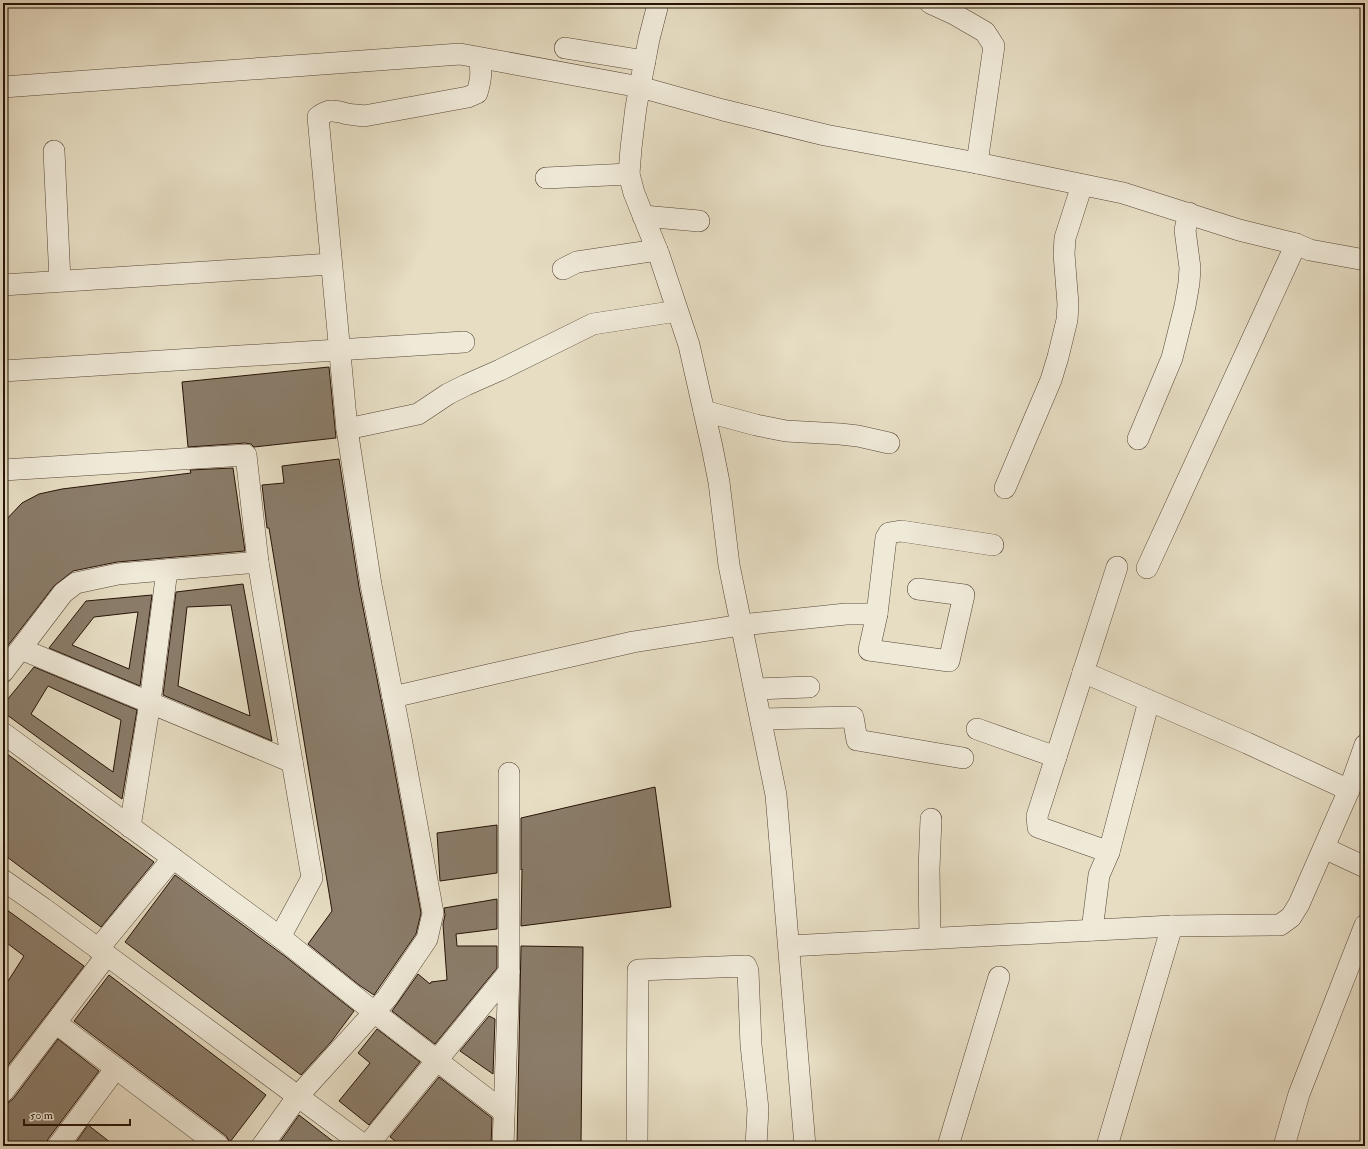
<svg xmlns="http://www.w3.org/2000/svg" width="1368" height="1149" font-family="'IM FELL Double Pica',serif">
<style>
.building{fill:#8a7c69;stroke:#271307;fill-rule:evenodd}
.lines{fill:none;stroke-linecap:round;stroke-linejoin:round}
.minor-casing{stroke:#574636;stroke-width:22}
.minor{stroke:#efe9d8;stroke-width:21}
</style>
<rect width="100%" height="100%" fill="#e6ddc3"/>
<filter id="stains"><feTurbulence type="fractalNoise" baseFrequency=".005" numOctaves="4"/><feColorMatrix values="0 0 0 0 .2 0 0 0 0 .09 0 0 0 0 .02 0 0 0 .5 -.17"/></filter>
<radialGradient id="worn" r=".72"><stop offset=".6" stop-color="#630" stop-opacity="0"/><stop offset="1" stop-color="#630" stop-opacity=".3"/></radialGradient>
<g class="building">
<polygon points="329,367 336,438 254,447 251,444 245,443 188,447 182,382"/>
<polygon points="339,459 359,587 389,740 421,913 416,934 374,995 359,985 308,944 332,911 269,528 267,528 262,485 284,483 282,466"/>
<polygon points="233,468 245,551 117,562 73,571 54,586 3,652 3,523 22,503 39,494 62,489 191,473 190,470"/>
<path d="M243 584 272 741 163 695 176 592ZM231 605 250 716 178 686 187 607Z"/>
<path d="M152 595 140 686 49 648 86 601ZM138 612 129 669 72 645 94 617Z"/>
<path d="M34 667 137 710 122 799 3 712V705ZM48 686 121 720 113 772 31 714Z"/>
<polygon points="3,751 154,862 101,927 3,854"/>
<polygon points="655,787 671,907 521,926 522,869 521,870 521,818"/>
<polygon points="497,825 497,873 440,881 437,833"/>
<polygon points="175,875 286,957 354,1011 331,1042 301,1075 125,942"/>
<polygon points="497,899 497,929 456,934 457,946 497,946 497,968 435,1044 392,1011 418,974 430,984 431,982 447,980 443,924 445,915 444,908"/>
<polygon points="3,907 84,966 3,1072 3,989 24,956 3,940"/>
<polygon points="521,946 583,947 581,1145 517,1145"/>
<polygon points="109,975 266,1095 230,1142 226,1136 74,1021"/>
<polygon points="489,1016 495,1019 493,1074 460,1051"/>
<polygon points="377,1029 420,1062 369,1125 339,1101 370,1063 358,1053"/>
<polygon points="58,1039 99,1071 48,1139 46,1146 3,1146 3,1104 8,1103 13,1099"/>
<polygon points="439,1077 492,1118 491,1146 402,1146 390,1137"/>
<polygon points="299,1115 339,1146 277,1146"/>
<polygon points="88,1125 115,1146 74,1146 74,1145"/>
</g>
<g class="lines">
<g class="minor-casing">
<g id="minor">
<polyline points="656,3 657,8 649,39 636,107 631,148 629,174 634,193 659,255 689,345 712,447 719,482 729,565 776,795 805,1146"/>
<polyline points="930,3 954,14 985,32 994,46 977,163"/>
<polyline points="565,48 645,61"/>
<polyline points="3,87 460,54 640,87 723,110 825,135 977,163 1123,193 1239,230 1296,244 1310,250 1365,260"/>
<polyline points="54,151 60,281"/>
<polyline points="546,178 629,174"/>
<polyline points="643,216 699,221"/>
<polyline points="563,269 577,262 657,250"/>
<polyline points="3,285 331,264"/>
<polyline points="3,371 464,342"/>
<polyline points="704,411 756,425 786,431 840,434 858,436 889,443"/>
<polyline points="347,429 418,414 448,394 466,385 500,370 593,324 677,311"/>
<polyline points="1138,439 1172,358 1185,306 1189,283 1190,268 1185,230 1189,213"/>
<polyline points="3,470 246,455 258,562 312,878 280,937"/>
<polyline points="1005,488 1051,380 1058,357 1067,320 1068,304 1064,254 1065,238 1082,185"/>
<polyline points="1147,568 1296,244"/>
<polyline points="918,589 964,595 949,661 869,650 877,614 886,538 889,533 901,531 993,545"/>
<polyline points="21,649 292,762"/>
<polyline points="3,672 63,593 76,583 118,574 258,562"/>
<polyline points="1083,672 1247,743 1349,790"/>
<polyline points="755,689 809,687"/>
<polyline points="393,697 488,675 633,642 741,625 846,614 877,614"/>
<polyline points="761,719 853,717 857,740 963,758"/>
<polyline points="977,729 1056,757"/>
<polyline points="3,733 280,937 374,1012 504,1112"/>
<polyline points="130,827 150,702 167,570"/>
<polyline points="1324,848 1365,867"/>
<polyline points="1109,852 1038,827 1037,816 1117,567"/>
<polyline points="3,880 43,908 365,1146"/>
<polyline points="1092,930 1099,875 1109,852 1149,701"/>
<polyline points="930,938 929,869 931,819"/>
<polyline points="789,946 1172,926 1280,925 1291,917 1299,904 1349,790 1365,745"/>
<polyline points="98,949 173,858"/>
<polyline points="56,1023 219,1146"/>
<polyline points="3,1092 107,955"/>
<polyline points="58,1146 116,1068"/>
<path d="M262 1146 298 1096 387 998 427 939 433 913 401 738 371 585 347 429 318 117C330 108 335 111 348 114 353 115 359 115 364 116L468 97 477 93C481 80 482 71 479 58"/>
<polyline points="367,1146 509,972"/>
<polyline points="503,1146 509,972 509,773"/>
<polyline points="637,1146 638,970 746,966 748,971 751,1045 758,1109 756,1146"/>
<polyline points="948,1146 999,977"/>
<polyline points="1107,1146 1172,926"/>
<polyline points="1284,1146 1299,1094 1365,925"/>
</g>
</g>
<use href="#minor" class="minor"/>
</g>
<rect width="1368" height="1149" fill="none" stroke="#e6ddc3" stroke-width="16"/>
<rect x="4" y="4" width="1360" height="1141" fill="none" stroke="#271307" stroke-width="2"/>
<rect x="8" y="8" width="1352" height="1133" fill="none" stroke="#271307"/>
<path d="M24 1119v6h106v-6" fill="none" stroke="#271307" stroke-width="2"/>
<text x="30" y="1119" font-size="12" fill="#271307" stroke="#efe9d8" stroke-width="3" paint-order="stroke">50 m</text>
<rect width="100%" height="100%" filter="url(#stains)"/>
<rect width="100%" height="100%" fill="url(#worn)"/>
</svg>
